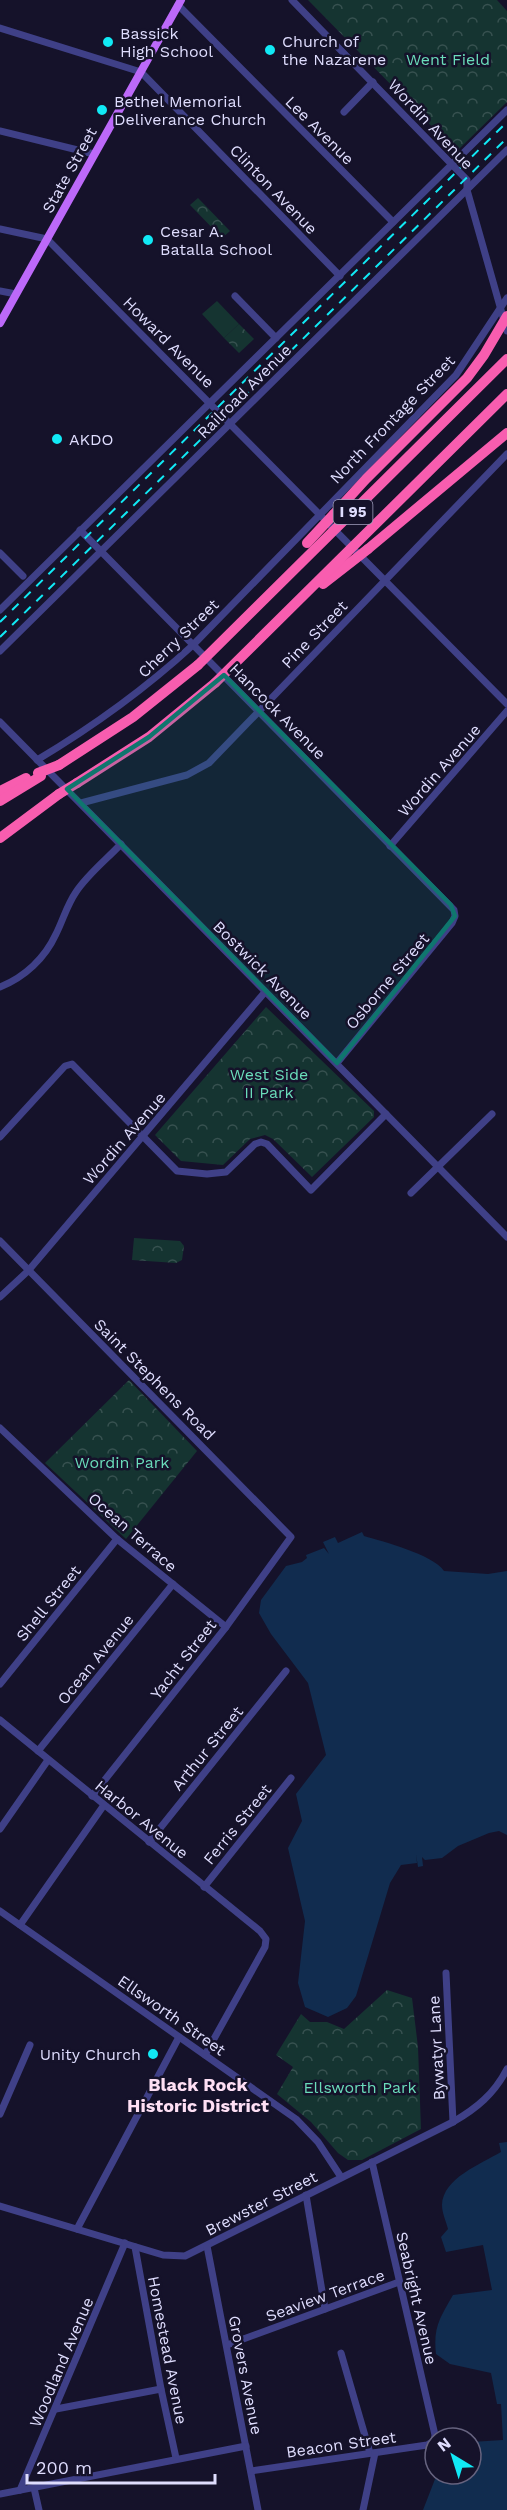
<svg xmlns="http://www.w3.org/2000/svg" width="507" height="2510" font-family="'Work Sans',sans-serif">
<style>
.green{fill:#153431}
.park{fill:url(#park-crowns)}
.water{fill:#112c4f}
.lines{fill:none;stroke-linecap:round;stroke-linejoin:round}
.minor{stroke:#3f4087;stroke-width:7}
.major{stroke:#bc69f9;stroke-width:8}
.highway{stroke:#f85daf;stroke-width:10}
.rail{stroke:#11e9f5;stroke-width:2;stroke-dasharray:9 8;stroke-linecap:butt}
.highway-bridge{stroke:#f85daf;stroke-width:10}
.marked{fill:#0f766e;fill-opacity:0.2;stroke:#0f766e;stroke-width:4.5;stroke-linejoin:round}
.poi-dot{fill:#11e9f5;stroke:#15122a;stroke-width:2}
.labels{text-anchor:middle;stroke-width:5;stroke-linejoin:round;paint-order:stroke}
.shield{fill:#15122a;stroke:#a2a0be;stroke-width:1.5}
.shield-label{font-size:15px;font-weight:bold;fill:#dfddfe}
.poi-label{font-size:16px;fill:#dfddfe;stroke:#15122a;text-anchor:start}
.park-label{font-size:16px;fill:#6adcba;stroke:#15122a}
.street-label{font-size:16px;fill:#dfddfe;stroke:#15122a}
.neighbourhood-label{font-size:18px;font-weight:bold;fill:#fedff4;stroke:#15122a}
</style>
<defs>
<pattern id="park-crowns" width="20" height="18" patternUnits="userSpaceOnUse" patternTransform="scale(1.5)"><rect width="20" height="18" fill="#153431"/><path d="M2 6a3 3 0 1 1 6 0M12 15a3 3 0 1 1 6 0" fill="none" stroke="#375150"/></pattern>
</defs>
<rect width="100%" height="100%" fill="#15122a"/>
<polygon class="green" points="217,301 239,324 224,338 202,314"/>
<g class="park">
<polygon points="308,0 497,0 507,11 507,102 459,149 455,150"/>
<polygon points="198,198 230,231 222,238 190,205"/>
<polygon points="239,324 254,339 239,353 224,338"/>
<polygon points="266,1007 374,1111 374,1117 312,1177 273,1139 265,1135 250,1139 223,1165 181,1161 155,1135"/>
<polygon points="134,1238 180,1241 184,1246 182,1260 176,1263 132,1260"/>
<polygon points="129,1380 197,1451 126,1539 45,1463"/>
<polygon points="387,1990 412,1998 418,2047 421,2129 362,2160 348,2160 338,2153 311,2122 277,2094 293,2067 276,2055 301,2014 310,2022 327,2022 344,2029"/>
</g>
<g class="water">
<path d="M362 1532 364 1536C384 1542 432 1554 444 1571L488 1574 507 1571V1835L499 1831 489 1833 458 1846 442 1858 425 1860 422 1857 423 1866 418 1867 416 1854 417 1863 401 1865 390 1883 356 1996 347 2008 328 2017 305 2007 298 1983 305 1921 288 1848 302 1821 296 1794 326 1755 308 1683 271 1634 259 1613 261 1600 286 1566 302 1562 307 1558 306 1555 324 1548 329 1554 323 1542 335 1537 338 1543Z"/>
<path d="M507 2142V2510H423L437 2474H471V2442L503 2440 501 2404H497L491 2373 450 2364 436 2354C433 2327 440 2318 453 2295L492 2290 483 2245 446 2252 441 2237 448 2229C446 2221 442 2213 442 2205 443 2178 481 2164 501 2152L499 2143Z"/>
</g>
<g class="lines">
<g class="minor">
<polyline points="292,0 467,180 467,190 507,331"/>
<polyline points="178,5 393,222"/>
<polyline points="0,28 141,72 340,276"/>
<polyline points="344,112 373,82"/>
<polyline points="0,131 94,154"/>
<polyline points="0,229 47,239 507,704"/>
<polyline points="0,291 16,294"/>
<polyline points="235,296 276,338"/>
<polyline points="80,530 454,910 455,916 452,923 337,1063"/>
<polyline points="0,553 23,576"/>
<polyline points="0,610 507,110"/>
<polyline points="0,651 507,150"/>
<polyline points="0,722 507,1237"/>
<path d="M37 760C94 726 145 689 193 645L456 375 507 298"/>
<polyline points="81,803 187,775 209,763 507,454"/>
<polyline points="390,846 507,711"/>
<path d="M0 987C25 977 45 958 56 934 63 920 67 905 76 892 88 874 106 860 121 844"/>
<polyline points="0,1137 65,1066 72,1064 177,1171 207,1174 226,1172 255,1144 261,1142 267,1144 311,1190 386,1114"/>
<polyline points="411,1193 492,1114"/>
<polyline points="0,1241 291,1537 226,1627 92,1796"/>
<polyline points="0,1297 28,1271 265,992"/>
<polyline points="0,1428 117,1539 226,1627"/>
<polyline points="0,1684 117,1539"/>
<polyline points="0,1720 260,1931 266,1939 265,1947 205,2055"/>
<polyline points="38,1751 173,1584"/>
<polyline points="0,1829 48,1760"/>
<polyline points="149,1842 286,1671"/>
<polyline points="204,1887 291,1778"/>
<polyline points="0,1911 296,2119 318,2142 341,2177"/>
<polyline points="20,1925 104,1805"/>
<polyline points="446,1973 453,2122"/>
<polyline points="0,2114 30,2045"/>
<polyline points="306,2195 325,2309"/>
<path d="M0 2206 163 2255 185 2256 453 2122C477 2108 494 2094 507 2069"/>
<polyline points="77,2229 179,2037"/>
<polyline points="207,2246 258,2510"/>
<polyline points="135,2247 161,2389 176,2458"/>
<polyline points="227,2345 399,2282"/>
<polyline points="341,2353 370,2453"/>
<polyline points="56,2409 161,2389"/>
<polyline points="251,2471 427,2445 434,2441 435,2435 372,2162"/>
<polyline points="34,2488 39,2510"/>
<polyline points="20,2490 125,2243"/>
<polyline points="0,2494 246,2446"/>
<polyline points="363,2510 375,2453"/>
</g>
<polyline class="major" points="0,323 181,0"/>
<g class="highway">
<polyline points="334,514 366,479 467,378 484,355 507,316"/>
<polyline points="368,549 507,433"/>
<polyline points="59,765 133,717 198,665"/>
<polyline points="77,783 149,737 215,683"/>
<polyline points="0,791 26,778"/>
<polyline points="0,801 41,776"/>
<polyline points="0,838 59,794"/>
</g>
<g class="rail">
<polyline points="0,622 507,122"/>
<polyline points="0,637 507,138"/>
</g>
<g class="highway-bridge">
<polyline points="307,543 334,514"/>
<polyline points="323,584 368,549"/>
<polyline points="198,665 507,359"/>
<polyline points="215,683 507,394"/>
<polyline points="38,773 59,765"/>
<polyline points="59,794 77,783"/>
</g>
</g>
<path class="marked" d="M224 675 451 905 455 916 337 1063 67 789 149 737Z"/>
<g class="poi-dot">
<circle cx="108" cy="42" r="6"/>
<circle cx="270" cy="50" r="6"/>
<circle cx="102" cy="110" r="6"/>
<circle cx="148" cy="240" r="6"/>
<circle cx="57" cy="439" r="6"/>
<circle cx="153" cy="2054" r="6"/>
</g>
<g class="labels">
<rect class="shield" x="333.5" y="500" width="39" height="24" rx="4.5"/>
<g class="shield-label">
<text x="353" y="517">I 95</text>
</g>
<g class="poi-label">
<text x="120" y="39">Bassick<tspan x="120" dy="18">High School</tspan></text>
<text x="282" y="47">Church of<tspan x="282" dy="18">the Nazarene</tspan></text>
<text x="114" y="107">Bethel Memorial<tspan x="114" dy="18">Deliverance Church</tspan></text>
<text x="160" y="237">Cesar A.<tspan x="160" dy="18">Batalla School</tspan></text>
<text x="69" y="445">AKDO</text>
<text x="141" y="2060" text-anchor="end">Unity Church</text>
</g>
<g class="park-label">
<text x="448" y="65">Went Field</text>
<text x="269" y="1080">West Side<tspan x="269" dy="18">II Park</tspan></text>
<text x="122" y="1468">Wordin Park</text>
<text x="360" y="2093">Ellsworth Park</text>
</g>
<g class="street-label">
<text transform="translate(431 124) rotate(47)" y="6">Wordin Avenue</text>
<text transform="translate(320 130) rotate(45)" y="6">Lee Avenue</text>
<text transform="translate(69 170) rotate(-61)" y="6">State Street</text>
<text transform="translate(274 189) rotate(46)" y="6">Clinton Avenue</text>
<text transform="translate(169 342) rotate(45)" y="6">Howard Avenue</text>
<text transform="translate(244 391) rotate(-45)" y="6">Railroad Avenue</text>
<text transform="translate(392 419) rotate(-46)" y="6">North Frontage Street</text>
<text transform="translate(314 634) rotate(-46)" y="6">Pine Street</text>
<text transform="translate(178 638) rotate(-44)" y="6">Cherry Street</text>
<text transform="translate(278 711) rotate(45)" y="6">Hancock Avenue</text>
<text transform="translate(439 770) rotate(-49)" y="6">Wordin Avenue</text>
<text transform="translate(263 970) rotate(45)" y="6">Bostwick Avenue</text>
<text transform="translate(387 981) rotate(-50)" y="6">Osborne Street</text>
<text transform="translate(124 1138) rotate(-49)" y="6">Wordin Avenue</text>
<text transform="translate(155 1379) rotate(45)" y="6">Saint Stephens Road</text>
<text transform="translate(133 1532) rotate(41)" y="6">Ocean Terrace</text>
<text transform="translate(48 1603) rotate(-51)" y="6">Shell Street</text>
<text transform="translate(95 1659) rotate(-51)" y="6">Ocean Avenue</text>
<text transform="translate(183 1659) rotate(-52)" y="6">Yacht Street</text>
<text transform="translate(207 1748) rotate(-51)" y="6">Arthur Street</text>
<text transform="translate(142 1819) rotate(39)" y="6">Harbor Avenue</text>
<text transform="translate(237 1824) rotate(-51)" y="6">Ferris Street</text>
<text transform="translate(172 2015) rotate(35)" y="6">Ellsworth Street</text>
<text transform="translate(436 2048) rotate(-93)" y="6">Bywatyr Lane</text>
<text transform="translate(261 2203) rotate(-27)" y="6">Brewster Street</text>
<text transform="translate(325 2295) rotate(-20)" y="6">Seaview Terrace</text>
<text transform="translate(417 2298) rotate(77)" y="6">Seabright Avenue</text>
<text transform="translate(168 2350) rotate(79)" y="6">Homestead Avenue</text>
<text transform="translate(61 2362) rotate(-67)" y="6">Woodland Avenue</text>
<text transform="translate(246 2375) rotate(79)" y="6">Grovers Avenue</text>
<text transform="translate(341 2444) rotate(-8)" y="6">Beacon Street</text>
</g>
<g class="neighbourhood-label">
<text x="198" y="2091">Black Rock<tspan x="198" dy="21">Historic District</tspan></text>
</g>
</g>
<g transform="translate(453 2456) rotate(322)"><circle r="28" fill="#15122a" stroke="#66637f" stroke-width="1.5"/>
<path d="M0-4.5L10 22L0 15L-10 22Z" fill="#11e9f5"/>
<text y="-9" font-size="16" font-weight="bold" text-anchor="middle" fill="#dfddfe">N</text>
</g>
<path d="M27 2474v9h188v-9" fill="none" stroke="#dfddfe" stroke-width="3"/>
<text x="36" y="2474" font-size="18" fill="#dfddfe" stroke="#15122a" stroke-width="4.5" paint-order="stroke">200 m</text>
</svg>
